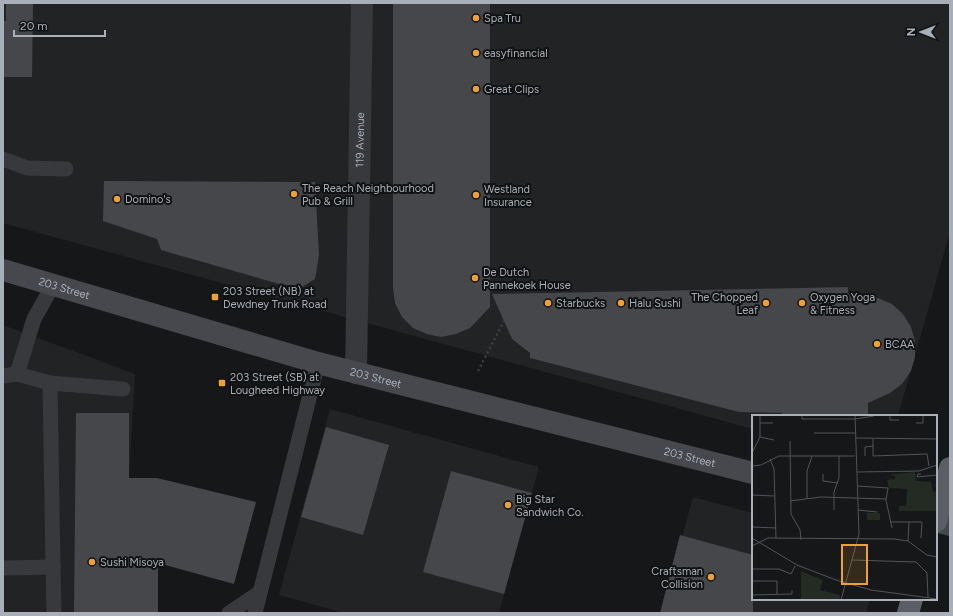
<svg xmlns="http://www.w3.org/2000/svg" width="953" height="616" font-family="Figtree,sans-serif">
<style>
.built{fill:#222325}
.building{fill:#45474b}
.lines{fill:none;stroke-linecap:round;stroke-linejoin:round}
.path{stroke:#3e4044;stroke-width:2.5;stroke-dasharray:2 3;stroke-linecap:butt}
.service{stroke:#38393d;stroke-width:15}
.minor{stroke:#38393d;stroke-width:22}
.secondary{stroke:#46484d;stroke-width:22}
.trunk{stroke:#5c5e65;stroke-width:22}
.poi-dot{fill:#eea038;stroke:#111213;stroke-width:1.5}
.labels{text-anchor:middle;stroke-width:4;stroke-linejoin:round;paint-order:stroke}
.poi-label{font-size:11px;fill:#a9afb8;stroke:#111213;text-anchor:start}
.street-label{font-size:11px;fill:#a9afb8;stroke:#111213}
.inset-road{fill:none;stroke:#515458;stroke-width:1}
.view{fill:#eea038;fill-opacity:0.15;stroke:#eea038;stroke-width:2}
.inset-edge{fill:none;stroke:#a9afb8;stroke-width:2}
</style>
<rect width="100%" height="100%" fill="#161718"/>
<g class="built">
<polygon points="3,3 950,3 950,232 898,416 753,416 753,429 3,223"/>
<polygon points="3,325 135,374 129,478 126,613 3,613"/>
<polygon points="330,409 539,467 499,613 344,613 279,595"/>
<polygon points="693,497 753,513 753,599 870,599 866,613 661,613"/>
</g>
<g class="building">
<polygon points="393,3 490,3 490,307 470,328 456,334 441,337 427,334 413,328 402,317 395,303 393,288"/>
<polygon points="6,4 33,4 32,77 4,77 3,21 6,21"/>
<polygon points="104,181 315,182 319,255 315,279 302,287 279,284 161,250 157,239 103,221"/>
<polygon points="848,287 848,293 878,298 892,304 903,314 911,327 915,341 915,357 911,371 902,384 890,393 868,403 868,416 782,416 782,413 739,412 530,358 530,353 512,339 492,294"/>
<polygon points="76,413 129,413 129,478 157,478 256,502 234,584 158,563 158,613 74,613"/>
<polygon points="326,427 389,445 363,535 301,517"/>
<polygon points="451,471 532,493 504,594 423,572"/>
<polygon points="680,535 753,555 753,613 660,613"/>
</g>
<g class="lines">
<polyline class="path" points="478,371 504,321"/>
<g class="service">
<polyline points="3,159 27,168 66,169"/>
<polyline points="53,285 34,319 17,374 50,383 53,567"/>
<polyline points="3,376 17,374"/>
<polyline points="50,383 123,389"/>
<polyline points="3,568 53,567 54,613"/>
<polyline points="229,613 259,593"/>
<polyline points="255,613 318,363"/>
</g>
<path class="minor" id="s1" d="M356 373 362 3"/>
<g class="secondary">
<path id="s2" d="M3 270 318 363 753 473"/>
<polyline points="936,521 950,525"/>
</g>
<g class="trunk">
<polyline points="936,521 950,468"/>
<polyline points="908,613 912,599"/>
</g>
</g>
<g class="poi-dot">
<circle cx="476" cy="18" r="4"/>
<circle cx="476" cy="53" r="4"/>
<circle cx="476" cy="89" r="4"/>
<circle cx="294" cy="194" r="4"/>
<circle cx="476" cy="195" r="4"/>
<circle cx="117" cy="199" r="4"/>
<circle cx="475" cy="278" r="4"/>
<rect x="211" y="293" width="8" height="8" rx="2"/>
<circle cx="548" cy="303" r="4"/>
<circle cx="621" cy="303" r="4"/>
<circle cx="766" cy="303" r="4"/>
<circle cx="802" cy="303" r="4"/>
<circle cx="877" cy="344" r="4"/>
<rect x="218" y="379" width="8" height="8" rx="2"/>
<circle cx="508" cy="505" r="4"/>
<circle cx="92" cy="562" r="4"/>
<circle cx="711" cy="577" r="4"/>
</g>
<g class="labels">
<g class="poi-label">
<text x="484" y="22">Spa Tru</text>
<text x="484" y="57">easyfinancial</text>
<text x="484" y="93">Great Clips</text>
<text x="302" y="192">The Reach Neighbourhood<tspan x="302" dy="13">Pub &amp; Grill</tspan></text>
<text x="484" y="193">Westland<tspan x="484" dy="13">Insurance</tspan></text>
<text x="125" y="203">Domino's</text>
<text x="483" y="276">De Dutch<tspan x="483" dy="13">Pannekoek House</tspan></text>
<text x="223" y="295">203 Street (NB) at<tspan x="223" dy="13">Dewdney Trunk Road</tspan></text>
<text x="758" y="301" text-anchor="end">The Chopped<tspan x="758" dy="13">Leaf</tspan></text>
<text x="810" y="301">Oxygen Yoga<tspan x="810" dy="13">&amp; Fitness</tspan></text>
<text x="556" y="307">Starbucks</text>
<text x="629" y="307">Halu Sushi</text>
<text x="885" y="348">BCAA</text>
<text x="230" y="381">203 Street (SB) at<tspan x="230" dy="13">Lougheed Highway</tspan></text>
<text x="516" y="503">Big Star<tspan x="516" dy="13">Sandwich Co.</tspan></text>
<text x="100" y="566">Sushi Misoya</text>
<text x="703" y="575" text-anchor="end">Craftsman<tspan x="703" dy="13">Collision</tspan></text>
</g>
<g class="street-label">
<text dy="4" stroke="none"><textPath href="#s1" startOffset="233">119 Avenue</textPath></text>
<text dy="4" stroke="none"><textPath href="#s2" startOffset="64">203 Street</textPath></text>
<text dy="4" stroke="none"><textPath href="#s2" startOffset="388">203 Street</textPath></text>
<text dy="4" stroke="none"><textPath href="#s2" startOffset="712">203 Street</textPath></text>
</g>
</g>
<g transform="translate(752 415)">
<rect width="185" height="185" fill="#161718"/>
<path d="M163 57 164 66 179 67 181 77 185 76V96H147V91H154L155 74 137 73 135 65 143 64V61L135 60ZM115 98H128V105H115ZM49 156 71 165 68 175 88 180 87 185H49Z" fill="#232b23"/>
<path class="inset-road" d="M50 0V4H103L122 1M138 0V5H147M8 8H21M164 8H171V0M62 18H103M8 22 22 25M104 23 185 24M121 24V41L175 39 177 51M38 26 39 99 48 115 49 125M0 38 8 22V0M113 41V32L121 31M18 44 22 54 24 123M0 51 9 50 27 41H103M105 57 167 56 185 50M71 59V66L86 68M169 59H166L165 62 185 60M105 71 136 73 134 85 140 113M0 80 22 81M55 84V56L60 41M38 86 69 82 134 84M82 95V77L87 63V41M106 95 125 97M138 107H170L169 123M0 112 24 113M0 123 45 150 84 165 119 175 185 184M156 126 157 107M0 131 16 123 142 124 156 126 175 140 185 142M100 145 164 147 175 158 176 182M0 154H27L39 159 43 151M0 166H25V180M0 180 40 179V175M89 185 107 119 103 0"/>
<path class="view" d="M90 130H115V169H90Z"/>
<rect width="185" height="185" class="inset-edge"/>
</g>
<rect width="953" height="616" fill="none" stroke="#a9afb8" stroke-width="8"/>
<g transform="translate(921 32) rotate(270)" stroke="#111213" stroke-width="3" paint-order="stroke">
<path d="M0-3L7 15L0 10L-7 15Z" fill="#a9afb8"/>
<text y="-6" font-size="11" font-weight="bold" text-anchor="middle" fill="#a9afb8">N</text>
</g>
<path d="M14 30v6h91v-6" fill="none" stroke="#a9afb8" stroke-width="2"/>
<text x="20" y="30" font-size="12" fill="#a9afb8" stroke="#111213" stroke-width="3" paint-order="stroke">20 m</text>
</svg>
